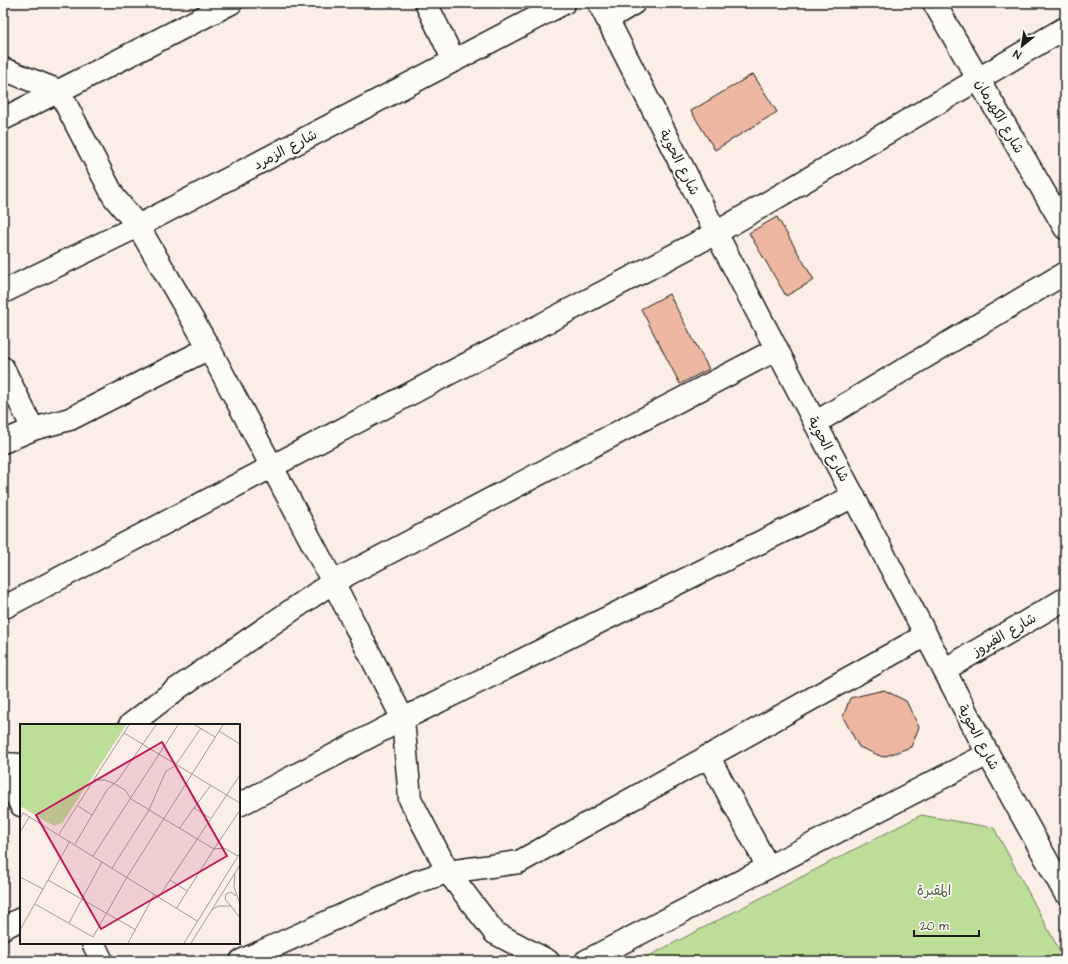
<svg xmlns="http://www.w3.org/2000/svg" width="1068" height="964" font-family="'Architects Daughter','Playpen Sans Arabic',sans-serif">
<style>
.green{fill:#bcde98;stroke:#6c7d5a}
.building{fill:#edb7a2;stroke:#1c1c1c}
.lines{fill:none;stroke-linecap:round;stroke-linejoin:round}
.minor-casing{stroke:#1c1c1c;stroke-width:25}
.minor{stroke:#fdfcf7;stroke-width:22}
.labels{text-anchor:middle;stroke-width:3.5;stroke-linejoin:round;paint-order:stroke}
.street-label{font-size:14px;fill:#1c1c1c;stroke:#fdfcf7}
.park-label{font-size:14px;fill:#546047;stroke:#fdfcf7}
.inset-road{fill:none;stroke:#a19a95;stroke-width:1}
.view{fill:#c2185b;fill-opacity:0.15;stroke:#c2185b;stroke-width:2}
.inset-edge{fill:none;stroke:#1c1c1c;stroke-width:2}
</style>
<rect width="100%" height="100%" fill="#faeee6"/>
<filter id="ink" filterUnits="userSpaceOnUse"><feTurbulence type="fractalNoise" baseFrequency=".025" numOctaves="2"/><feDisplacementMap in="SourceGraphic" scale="8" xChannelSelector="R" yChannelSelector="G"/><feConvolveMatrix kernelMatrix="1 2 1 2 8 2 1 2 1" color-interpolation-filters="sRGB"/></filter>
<g filter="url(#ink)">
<polygon class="green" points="921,815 994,828 1065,961 639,961"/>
<g class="building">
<polygon points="753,74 777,112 715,150 691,111"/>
<polygon points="777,217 814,280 786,296 749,233"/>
<polygon points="669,294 709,369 680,384 641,309"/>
<polygon points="884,690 906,701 919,727 911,747 883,757 859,747 843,717 850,698"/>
</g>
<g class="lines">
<g class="minor-casing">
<g id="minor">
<polyline points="426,3 454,61"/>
<polyline points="599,3 716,233 988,754 1065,893"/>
<polyline points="934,3 1065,228"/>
<polyline points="608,19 634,3"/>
<polyline points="3,69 59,91 231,3"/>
<polyline points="3,119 59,91 114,197 138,226 209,348 333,582 403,719 410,799 448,872 495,933 548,961"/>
<polyline points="3,292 138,226 564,3"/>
<polyline points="3,368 33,429 3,442"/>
<polyline points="815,423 1065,273"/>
<polyline points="33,429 70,419 209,348"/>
<polyline points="3,608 716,233 1065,28"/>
<polyline points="944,670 1065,599"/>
<polyline points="130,725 178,688 333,582 777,349"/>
<polyline points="708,756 768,867"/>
<polyline points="3,764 21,765"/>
<polyline points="3,770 21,805"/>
<polyline points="239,805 403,719 854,496"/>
<polyline points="3,928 21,919"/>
<polyline points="93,943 102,961"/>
<polyline points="241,961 416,882 448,872 519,862 926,635"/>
<polyline points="586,961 988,754"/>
</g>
</g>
<use href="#minor" class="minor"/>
</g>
</g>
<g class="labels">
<g class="street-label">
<text transform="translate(1000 116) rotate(60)" y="5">شارع الكهرمان</text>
<text transform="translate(285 149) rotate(-28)" y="5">شارع الزمرد</text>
<text transform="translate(680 162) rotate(63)" y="5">شارع الحوية</text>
<text transform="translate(829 449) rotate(62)" y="5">شارع الحوية</text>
<text transform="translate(1004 634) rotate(-30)" y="5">شارع الفيروز</text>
<text transform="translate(979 737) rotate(62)" y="5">شارع الحوية</text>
</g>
<g class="park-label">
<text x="934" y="895">المقبرة</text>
</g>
</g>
<g transform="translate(20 724)">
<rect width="220" height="220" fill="#faeee6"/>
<path d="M0 1H106L43 98 34 102 0 82Z" fill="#bcde98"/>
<path class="inset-road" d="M175 1 195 13M199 7 220 20M104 9 220 79M74 56H85L95 60 105 66 111 75 194 125 220 86M58 82 72 91M190 94 174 84 191 61M0 95 3 89 177 197M159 105 174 84M0 108 10 92M39 110 109 1M55 120 87 66 98 56 136 1M73 132 158 1M92 144 129 86 146 47 155 42 181 4M215 150 214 163 220 180M0 153 23 165M28 156 116 206M150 156 167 167M138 174 220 51M15 180 73 213 107 153 203 1M211 182 205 175 206 170 211 168 216 172M156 185 194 125 204 124 218 132M192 186 198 182H211L220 194M49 199 82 138M0 206 50 117M108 219 134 171M164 219 220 129M171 219 220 141"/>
<path class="view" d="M142 18 207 132 81 205 16 91Z"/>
<rect width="220" height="220" class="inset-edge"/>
</g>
<rect width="1068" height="964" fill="none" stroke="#fdfcf7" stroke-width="16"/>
<rect x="8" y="8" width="1052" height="948" fill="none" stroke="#1c1c1c" stroke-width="1.5" filter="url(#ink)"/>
<g transform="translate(1022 46) rotate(210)" stroke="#fdfcf7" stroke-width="3" paint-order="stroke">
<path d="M0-3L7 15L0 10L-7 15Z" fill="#1c1c1c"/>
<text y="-6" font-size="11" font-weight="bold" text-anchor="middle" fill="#1c1c1c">N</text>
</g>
<path d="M914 930v6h65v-6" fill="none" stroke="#1c1c1c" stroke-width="2"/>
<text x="920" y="930" font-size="12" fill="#1c1c1c" stroke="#fdfcf7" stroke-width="3" paint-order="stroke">20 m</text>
</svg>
